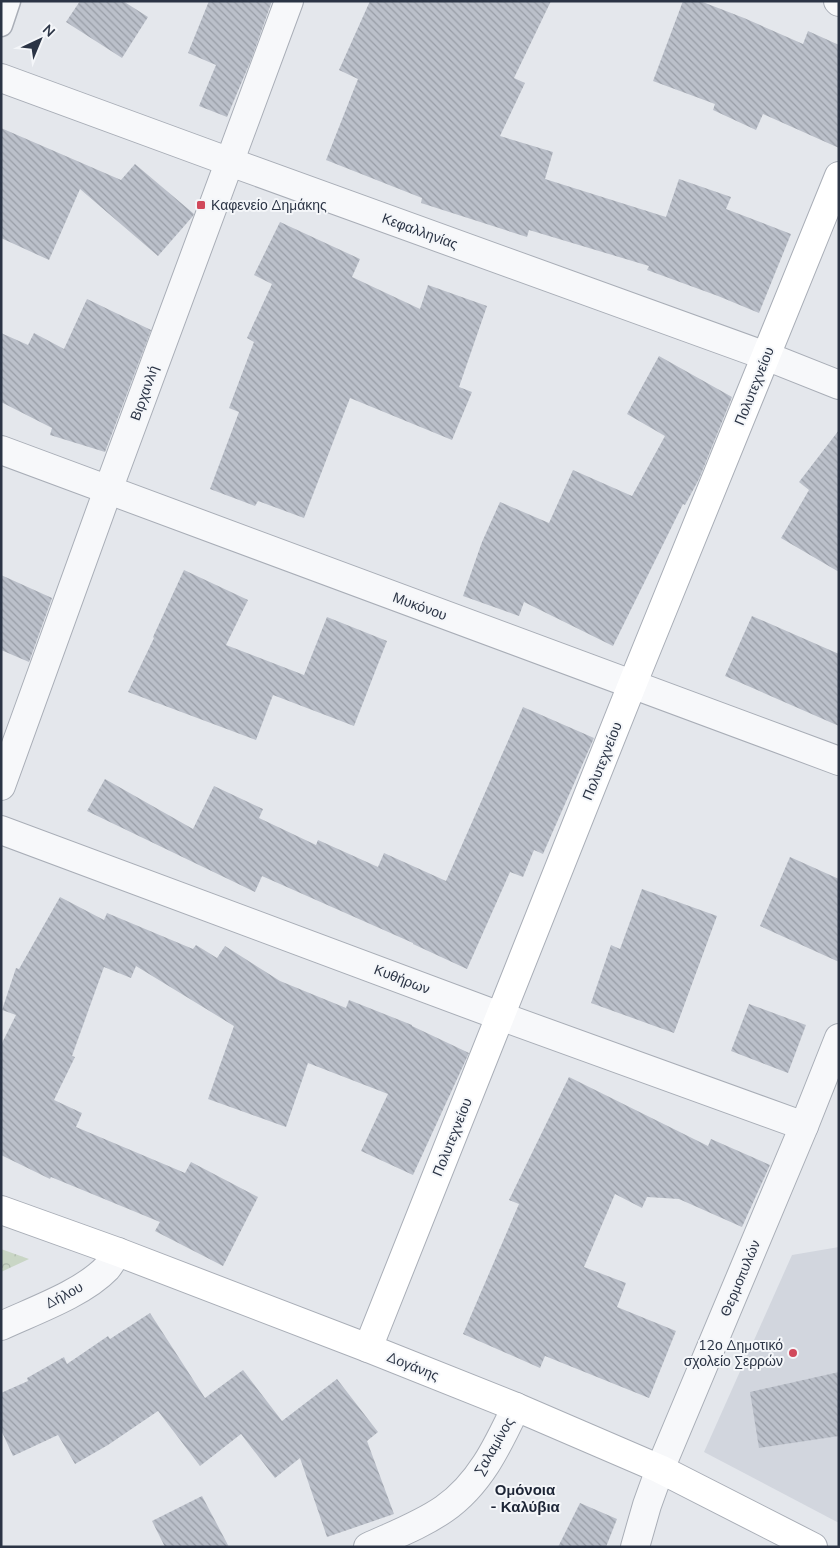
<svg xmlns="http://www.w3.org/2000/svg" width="840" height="1548" font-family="'Nunito Sans',sans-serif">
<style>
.built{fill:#d2d6de}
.park{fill:url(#park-crowns)}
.building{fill:url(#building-back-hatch)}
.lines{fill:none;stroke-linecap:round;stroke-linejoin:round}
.lane-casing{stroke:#a9aeb7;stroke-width:25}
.street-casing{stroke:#a9aeb7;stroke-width:30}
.secondary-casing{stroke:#a9aeb7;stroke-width:30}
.lane{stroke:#f7f8fa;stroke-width:22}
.street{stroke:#f7f8fa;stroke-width:28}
.secondary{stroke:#fff;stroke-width:28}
.poi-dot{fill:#d1495b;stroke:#f4f6f9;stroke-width:2}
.labels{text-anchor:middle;stroke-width:4;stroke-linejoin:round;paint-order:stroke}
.poi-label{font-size:14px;fill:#2b3445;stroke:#f4f6f9;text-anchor:start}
.street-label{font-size:14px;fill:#2b3445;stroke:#f4f6f9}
.neighbourhood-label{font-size:15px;font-weight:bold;fill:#1d2536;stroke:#f4f6f9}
</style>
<defs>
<pattern id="park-crowns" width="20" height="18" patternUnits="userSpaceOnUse" patternTransform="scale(1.25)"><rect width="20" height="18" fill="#c9d6c5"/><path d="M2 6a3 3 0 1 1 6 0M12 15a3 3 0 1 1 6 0" fill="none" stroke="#adb8ab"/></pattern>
<pattern id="building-back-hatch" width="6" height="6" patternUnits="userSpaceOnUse" patternTransform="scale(1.25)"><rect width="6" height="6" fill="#bbc0ca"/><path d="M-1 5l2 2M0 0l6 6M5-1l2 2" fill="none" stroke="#989da6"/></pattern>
</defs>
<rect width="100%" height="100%" fill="#e4e7ec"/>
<polygon class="built" points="839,1247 839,1523 704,1452 792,1255"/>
<polygon class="park" points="1,1249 29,1259 1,1272"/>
<g class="building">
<polygon points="80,1 123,1 148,17 122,58 66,22"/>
<polygon points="209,1 272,1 251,60 227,117 199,106 216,65 188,53"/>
<polygon points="370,1 551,1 514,78 525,83 500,136 553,152 545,179 666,217 679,179 731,197 726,209 791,234 759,313 718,296 647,270 649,266 529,230 527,237 421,203 422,198 326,160 358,79 339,70"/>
<polygon points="683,1 700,1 744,18 803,44 808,31 839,45 839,148 763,114 756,130 713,110 715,104 653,81"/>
<polygon points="1,128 121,180 135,164 194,214 193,216 158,256 80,189 49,260 1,238"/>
<polygon points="280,222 360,259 352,277 420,309 428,285 487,306 459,387 472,392 452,440 350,398 304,518 258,501 255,506 210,489 239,412 229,408 254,342 247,338 272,284 254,275"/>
<polygon points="87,299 151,330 105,452 50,435 52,428 1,402 1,333 28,345 34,333 64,349"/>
<polygon points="659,356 732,397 699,479 685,505 683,504 613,646 524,602 519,616 463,596 482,542 500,502 549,523 573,470 632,496 665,436 627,414"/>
<polygon points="839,430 839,572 781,538 809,490 799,482"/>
<polygon points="184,570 248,600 226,645 304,675 327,617 387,641 354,726 273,695 256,740 128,692 154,638 153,637"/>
<polygon points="1,575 52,598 29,662 1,650"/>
<polygon points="752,616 839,654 839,726 725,676"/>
<polygon points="523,707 594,738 543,854 534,850 523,877 510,872 467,969 413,944 413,943 262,876 255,892 87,811 105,779 193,829 214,786 263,809 259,818 316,845 318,840 378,867 384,853 446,881"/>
<polygon points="790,857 839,879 839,962 760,926"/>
<polygon points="642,889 717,916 674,1033 591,1003 611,945 620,949"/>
<polygon points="60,897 104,920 107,913 193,949 196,945 217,958 225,946 280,981 346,1008 349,1000 412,1025 412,1026 469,1053 413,1175 361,1151 388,1094 308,1063 286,1127 208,1099 234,1026 136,966 131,978 104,967 72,1056 75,1057 54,1100 82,1113 76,1127 185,1173 191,1162 258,1197 223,1266 155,1231 160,1222 51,1177 50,1179 1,1155 1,1045 16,1015 2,1010 16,968 19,969"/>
<polygon points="749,1004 806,1025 788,1073 731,1051"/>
<polygon points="569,1077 708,1146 711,1139 770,1165 742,1227 679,1199 647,1197 642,1208 615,1194 584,1267 626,1283 617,1307 676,1331 649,1398 545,1356 540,1368 463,1334 519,1204 509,1200"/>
<polygon points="150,1313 205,1398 243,1370 282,1421 337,1379 378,1432 367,1441 394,1514 327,1537 300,1458 275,1478 241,1434 200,1466 158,1411 108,1445 75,1464 58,1435 13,1456 1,1430 1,1393 28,1381 27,1378 64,1357 67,1364 108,1336 110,1339"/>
<polygon points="839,1372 839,1436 759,1448 750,1392"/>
<polygon points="202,1496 229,1547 165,1547 152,1521"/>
<polygon points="580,1503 617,1519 606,1547 558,1547"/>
</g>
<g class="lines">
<g class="lane-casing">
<polyline id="lane" points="1,25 9,1"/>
</g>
<g class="street-casing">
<g id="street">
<polyline points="838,1 839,2"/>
<polyline points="1,78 230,162 766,356 839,385"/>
<polyline points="1,450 839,761"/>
<polyline points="1,786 108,490 289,1"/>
<polyline points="1,830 500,1016 804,1126"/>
<path d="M1 1326C33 1311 82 1294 107 1268 111 1263 114 1257 118 1252"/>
<path d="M368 1547C394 1535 421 1525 444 1509 480 1484 498 1445 516 1407"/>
<polyline points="635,1547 647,1505 660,1469 804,1126 839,1038"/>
</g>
</g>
<g class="secondary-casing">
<g id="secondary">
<polyline points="1,1210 118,1252 368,1348 516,1407 660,1469 813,1547"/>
<polyline points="368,1348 632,685 839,176"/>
</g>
</g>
<use href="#lane" class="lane"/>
<use href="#street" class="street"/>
<use href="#secondary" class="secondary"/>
</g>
<g class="poi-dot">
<rect x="196" y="200" width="10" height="10" rx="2.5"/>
<circle cx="793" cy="1353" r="5"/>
</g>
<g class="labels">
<g class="poi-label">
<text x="211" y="210">Καφενείο Δημάκης</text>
<text x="783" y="1350" text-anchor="end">12ο Δημοτικό<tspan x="783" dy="16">σχολείο Σερρών</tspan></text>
</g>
<g class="street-label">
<text transform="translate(420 231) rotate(20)" y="5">Κεφαλληνίας</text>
<text transform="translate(754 386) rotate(-68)" y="5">Πολυτεχνείου</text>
<text transform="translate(144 393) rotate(-70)" y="5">Βιρχανλή</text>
<text transform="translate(420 606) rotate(20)" y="5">Μυκόνου</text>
<text transform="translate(602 761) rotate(-68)" y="5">Πολυτεχνείου</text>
<text transform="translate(402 979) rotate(21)" y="5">Κυθήρων</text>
<text transform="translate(452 1137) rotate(-68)" y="5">Πολυτεχνείου</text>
<text transform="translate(740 1278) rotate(-67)" y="5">Θερμοπυλών</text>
<text transform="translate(64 1295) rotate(-28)" y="5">Δήλου</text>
<text transform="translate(413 1366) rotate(22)" y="5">Δογάνης</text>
<text transform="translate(494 1446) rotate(-60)" y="5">Σαλαμίνος</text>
</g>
<g class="neighbourhood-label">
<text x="525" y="1495">Ομόνοια<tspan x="525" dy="17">- Καλύβια</tspan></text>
</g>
</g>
<rect width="840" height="1548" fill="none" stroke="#2b3445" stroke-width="5"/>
<g transform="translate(40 40) rotate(44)" stroke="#f4f6f9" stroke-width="4" paint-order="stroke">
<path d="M0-4L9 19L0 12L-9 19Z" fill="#2b3445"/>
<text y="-8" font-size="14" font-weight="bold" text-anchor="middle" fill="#2b3445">N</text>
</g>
</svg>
